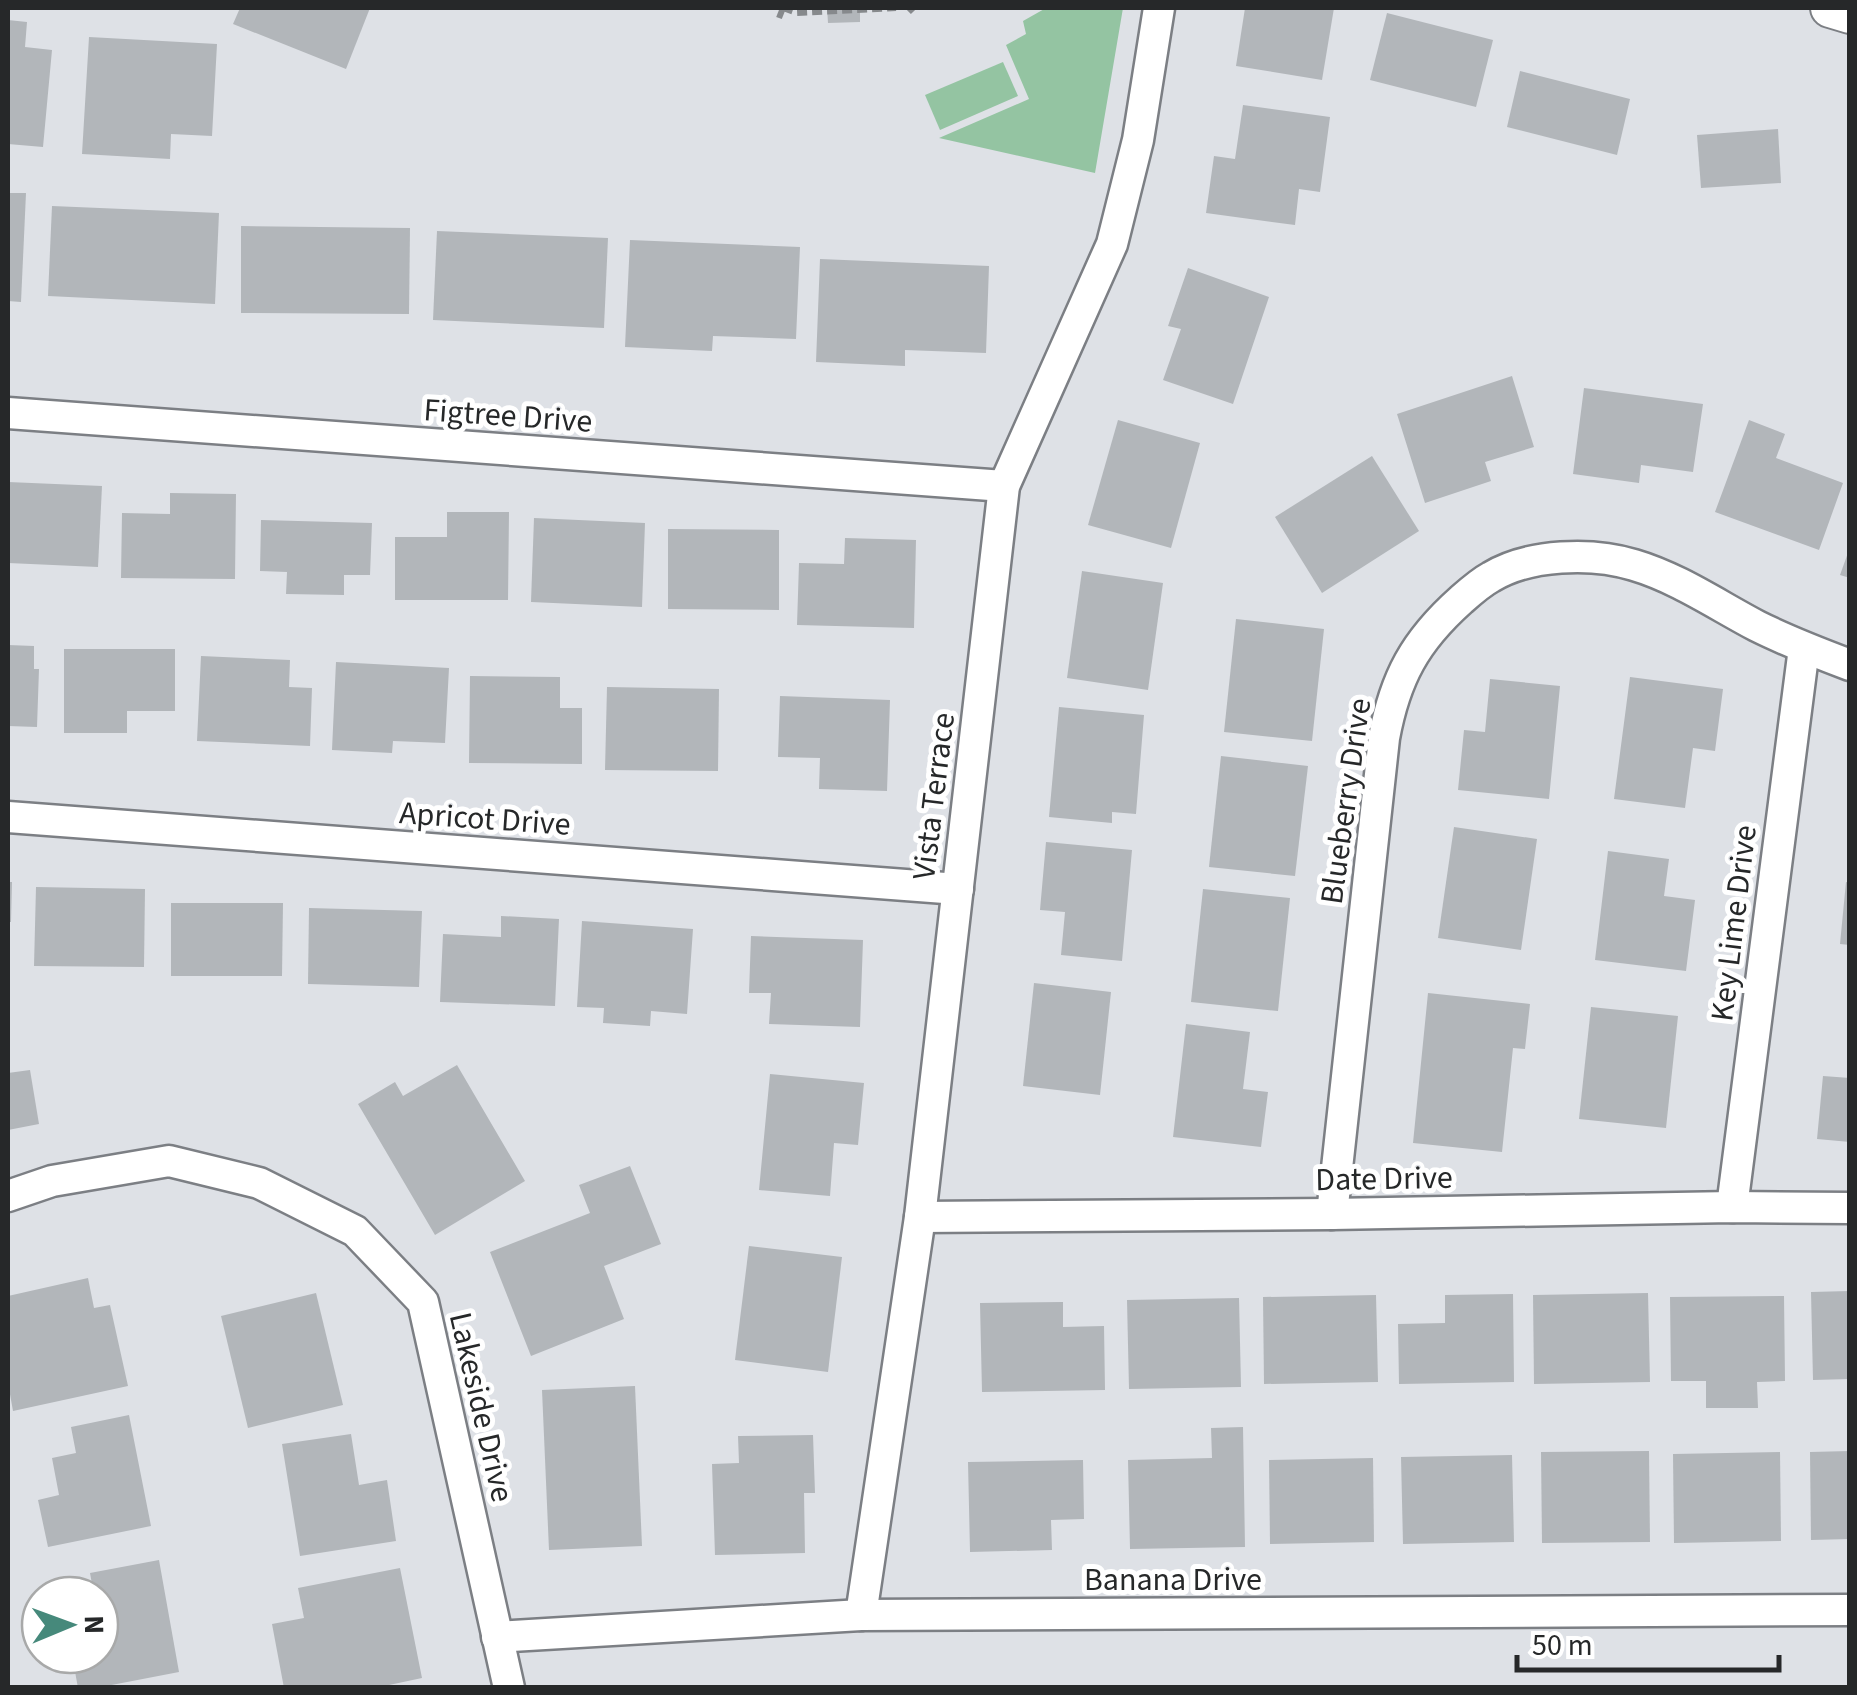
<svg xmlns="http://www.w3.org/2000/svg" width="1857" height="1695" font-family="'Source Sans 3',sans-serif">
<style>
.green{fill:#94c4a2}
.building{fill:#b2b6ba}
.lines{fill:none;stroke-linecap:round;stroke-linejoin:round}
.minor-casing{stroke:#7c7f84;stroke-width:35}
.tertiary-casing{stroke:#7c7f84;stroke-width:42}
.path{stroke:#86898c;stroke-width:6;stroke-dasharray:10 5;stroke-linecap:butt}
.minor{stroke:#fff;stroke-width:30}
.tertiary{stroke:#fff;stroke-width:38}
.labels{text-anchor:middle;stroke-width:10;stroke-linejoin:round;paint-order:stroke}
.street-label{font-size:32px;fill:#262829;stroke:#fff}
</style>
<rect width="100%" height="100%" fill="#dee1e6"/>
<g class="green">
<polygon points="1046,8 1123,8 1095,173 939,138 1029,99 1006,45 1026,34 1023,21"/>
<polygon points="1003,62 1018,96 940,130 925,95"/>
</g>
<g class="building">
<polygon points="240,8 370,8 346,69 233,24"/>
<polygon points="827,8 860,8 860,22 828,23"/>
<polygon points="1245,8 1334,8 1322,80 1236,66"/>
<polygon points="1387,13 1493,40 1476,107 1370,80"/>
<polygon points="8,20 27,22 25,47 52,50 43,147 8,144"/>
<polygon points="89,37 217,44 212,136 171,134 170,159 82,154"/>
<polygon points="1520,71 1630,99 1617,155 1507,127"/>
<polygon points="1243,105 1330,117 1320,192 1299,189 1295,225 1206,213 1214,156 1235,159"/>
<polygon points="1778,129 1781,183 1701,188 1697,135"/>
<polygon points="8,193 26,193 21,302 8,301"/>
<polygon points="52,206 219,213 215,304 48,296"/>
<polygon points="241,226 410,228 409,314 241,313"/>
<polygon points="437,231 608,238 604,328 433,320"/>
<polygon points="630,240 800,247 796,339 713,336 712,351 625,347"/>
<polygon points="820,259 989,266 986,353 905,350 905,366 816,362"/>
<polygon points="1188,268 1269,297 1233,404 1163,380 1181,329 1168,326"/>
<polygon points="1512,376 1534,447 1485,462 1491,481 1425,503 1397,414"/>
<polygon points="1584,388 1703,404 1693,472 1641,465 1639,483 1573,474"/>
<polygon points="1118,420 1200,443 1171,548 1088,525"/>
<polygon points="1749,420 1785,434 1776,458 1843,483 1819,550 1715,512"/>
<polygon points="1372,456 1419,531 1322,593 1275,517"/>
<polygon points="8,482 102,486 98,567 8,563"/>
<polygon points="170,493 236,494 235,579 121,578 122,513 170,514"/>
<polygon points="447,512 509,512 508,600 395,600 395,537 447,537"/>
<polygon points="534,518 645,523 642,607 531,602"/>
<polygon points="261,520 372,523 370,575 344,575 344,595 286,594 287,572 260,571"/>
<polygon points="668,529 779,530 779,610 668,609"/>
<polygon points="845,538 916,540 914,628 797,625 799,563 844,564"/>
<polygon points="1849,550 1850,550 1850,578 1840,575"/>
<polygon points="1082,571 1163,583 1148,690 1067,678"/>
<polygon points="1236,619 1324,629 1312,741 1224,732"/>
<polygon points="8,645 34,646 34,669 39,669 37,727 8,726"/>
<polygon points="64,649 175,649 175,711 127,711 127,733 64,733"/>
<polygon points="201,656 290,660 289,687 312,688 310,746 197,741"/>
<polygon points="336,662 449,668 445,743 393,741 392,753 332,750"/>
<polygon points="470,676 560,677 560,708 582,708 582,764 469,763"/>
<polygon points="1630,677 1723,689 1715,751 1693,748 1685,808 1614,799"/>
<polygon points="1490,679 1560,686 1549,799 1458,790 1464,730 1485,732"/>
<polygon points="607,687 719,689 718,771 605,770"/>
<polygon points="780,696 890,700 887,791 819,789 820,758 778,757"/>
<polygon points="1059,707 1144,715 1136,814 1112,812 1112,823 1049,817"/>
<polygon points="1221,756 1308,766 1295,876 1209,867"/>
<polygon points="1454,827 1537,839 1521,950 1438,938"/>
<polygon points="1046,842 1132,850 1122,961 1061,955 1065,912 1040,910"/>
<polygon points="1608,851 1669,859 1664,896 1695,900 1686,971 1595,960"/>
<polygon points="8,882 12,882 11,922 8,922"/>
<polygon points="1846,882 1850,883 1850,945 1840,944"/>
<polygon points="36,887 145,889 144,967 34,966"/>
<polygon points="1203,889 1290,898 1278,1011 1191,1002"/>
<polygon points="171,903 283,903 282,976 171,976"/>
<polygon points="309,908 422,911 419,987 308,984"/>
<polygon points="501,916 559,919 555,1006 440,1002 443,934 501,937"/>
<polygon points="582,921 693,929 687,1014 651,1011 650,1026 603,1023 604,1008 577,1007"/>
<polygon points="751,936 863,940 860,1027 769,1024 771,993 749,993"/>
<polygon points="1034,983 1111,992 1100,1095 1023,1086"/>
<polygon points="1428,993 1530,1004 1525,1049 1513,1048 1502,1152 1413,1143"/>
<polygon points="1591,1007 1678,1016 1666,1128 1579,1119"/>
<polygon points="1186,1024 1250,1032 1243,1089 1268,1092 1261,1147 1173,1137"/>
<polygon points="457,1065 525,1181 435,1235 358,1104 395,1082 403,1096"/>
<polygon points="30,1070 39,1124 8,1130 8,1073"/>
<polygon points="770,1074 864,1083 858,1145 834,1143 830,1196 759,1190"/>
<polygon points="1823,1076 1850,1078 1850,1142 1817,1139"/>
<polygon points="630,1166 661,1244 604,1266 624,1319 531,1356 490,1252 590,1213 579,1185"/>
<polygon points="749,1246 842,1257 828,1372 735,1360"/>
<polygon points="88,1278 94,1308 110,1305 128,1386 13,1411 8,1383 8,1296"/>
<polygon points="1850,1291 1850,1379 1813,1380 1811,1292"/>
<polygon points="316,1293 343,1405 248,1428 221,1316"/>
<polygon points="1648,1293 1650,1382 1534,1384 1533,1295"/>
<polygon points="1513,1294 1514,1382 1399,1384 1398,1324 1445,1323 1445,1295"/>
<polygon points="1376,1295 1378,1382 1264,1384 1263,1297"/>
<polygon points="1784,1296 1785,1381 1757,1382 1758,1408 1706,1408 1706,1381 1671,1381 1670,1297"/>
<polygon points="1239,1298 1241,1387 1129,1389 1127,1300"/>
<polygon points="1063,1302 1063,1327 1104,1326 1105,1390 982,1392 980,1303"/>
<polygon points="635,1386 642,1546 549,1550 542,1390"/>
<polygon points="129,1415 151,1526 48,1547 38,1500 59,1495 52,1458 76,1453 71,1427"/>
<polygon points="1243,1427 1245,1547 1130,1549 1128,1460 1212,1458 1211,1428"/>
<polygon points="351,1434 359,1485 387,1480 396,1541 300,1556 282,1444"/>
<polygon points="813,1435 815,1493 804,1493 805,1553 715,1555 712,1464 739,1463 738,1436"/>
<polygon points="1649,1451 1650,1542 1542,1543 1541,1452"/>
<polygon points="1850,1451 1850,1539 1811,1540 1810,1452"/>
<polygon points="1780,1452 1781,1541 1674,1543 1673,1454"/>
<polygon points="1512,1455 1514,1542 1403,1544 1401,1457"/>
<polygon points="1373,1458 1374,1542 1270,1544 1269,1460"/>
<polygon points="1083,1460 1084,1519 1051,1520 1052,1550 970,1552 968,1462"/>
<polygon points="159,1560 179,1672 96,1688 78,1688 72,1655 100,1655 100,1595 94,1595 90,1573"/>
<polygon points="400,1568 422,1678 375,1688 284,1688 272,1624 304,1618 298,1588"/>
</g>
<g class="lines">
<g class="minor-casing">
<g id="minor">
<polyline points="8,413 1004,486"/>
<polyline points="8,817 958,889"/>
<polyline points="8,1196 52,1181 169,1161 259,1183 355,1231 423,1302 509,1688"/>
<polyline points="1732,1207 1804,648"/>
<path d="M1332 1214 1384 738C1395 678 1415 641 1461 600 1470 592 1480 583 1491 577 1529 554 1592 552 1634 565 1678 578 1717 605 1757 626 1787 641 1818 653 1850 665"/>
<polyline points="920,1217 1332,1214 1732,1207 1850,1208"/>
<polyline points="861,1615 920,1217 1004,486 1112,244 1138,140 1159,8"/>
<polyline points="497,1637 861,1615 1850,1610"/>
</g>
</g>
<g class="tertiary-casing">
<polyline id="tertiary" points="1830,8 1850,14"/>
</g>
<g class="path">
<polyline points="783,8 797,13 896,8"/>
<polyline points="909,8 913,12"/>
<polyline points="779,18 783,8"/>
</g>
<use href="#minor" class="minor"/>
<use href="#tertiary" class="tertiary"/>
</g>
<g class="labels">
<g class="street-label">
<text transform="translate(508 415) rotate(4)" y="11">Figtree Drive</text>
<text transform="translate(933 796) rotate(-83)" y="11">Vista Terrace</text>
<text transform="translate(1345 801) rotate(-82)" y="11">Blueberry Drive</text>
<text transform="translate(485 818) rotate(4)" y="11">Apricot Drive</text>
<text transform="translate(1733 923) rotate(-83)" y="11">Key Lime Drive</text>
<text transform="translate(1384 1178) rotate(-1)" y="11">Date Drive</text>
<text transform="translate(482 1407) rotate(77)" y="11">Lakeside Drive</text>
<text x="1173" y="1590">Banana Drive</text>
</g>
</g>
<rect width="1857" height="1695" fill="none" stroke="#262829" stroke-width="20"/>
<g transform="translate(70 1625) rotate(89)"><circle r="48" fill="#ffffff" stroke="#a8a9a9" stroke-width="2.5"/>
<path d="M0-8L18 38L0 25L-18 38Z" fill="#46897b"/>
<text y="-15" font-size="28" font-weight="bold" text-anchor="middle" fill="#262829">N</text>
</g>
<path d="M1517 1655v15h262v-15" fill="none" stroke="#262829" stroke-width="5"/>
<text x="1532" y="1655" font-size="30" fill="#262829" stroke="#ffffff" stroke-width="8" paint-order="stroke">50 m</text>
</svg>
